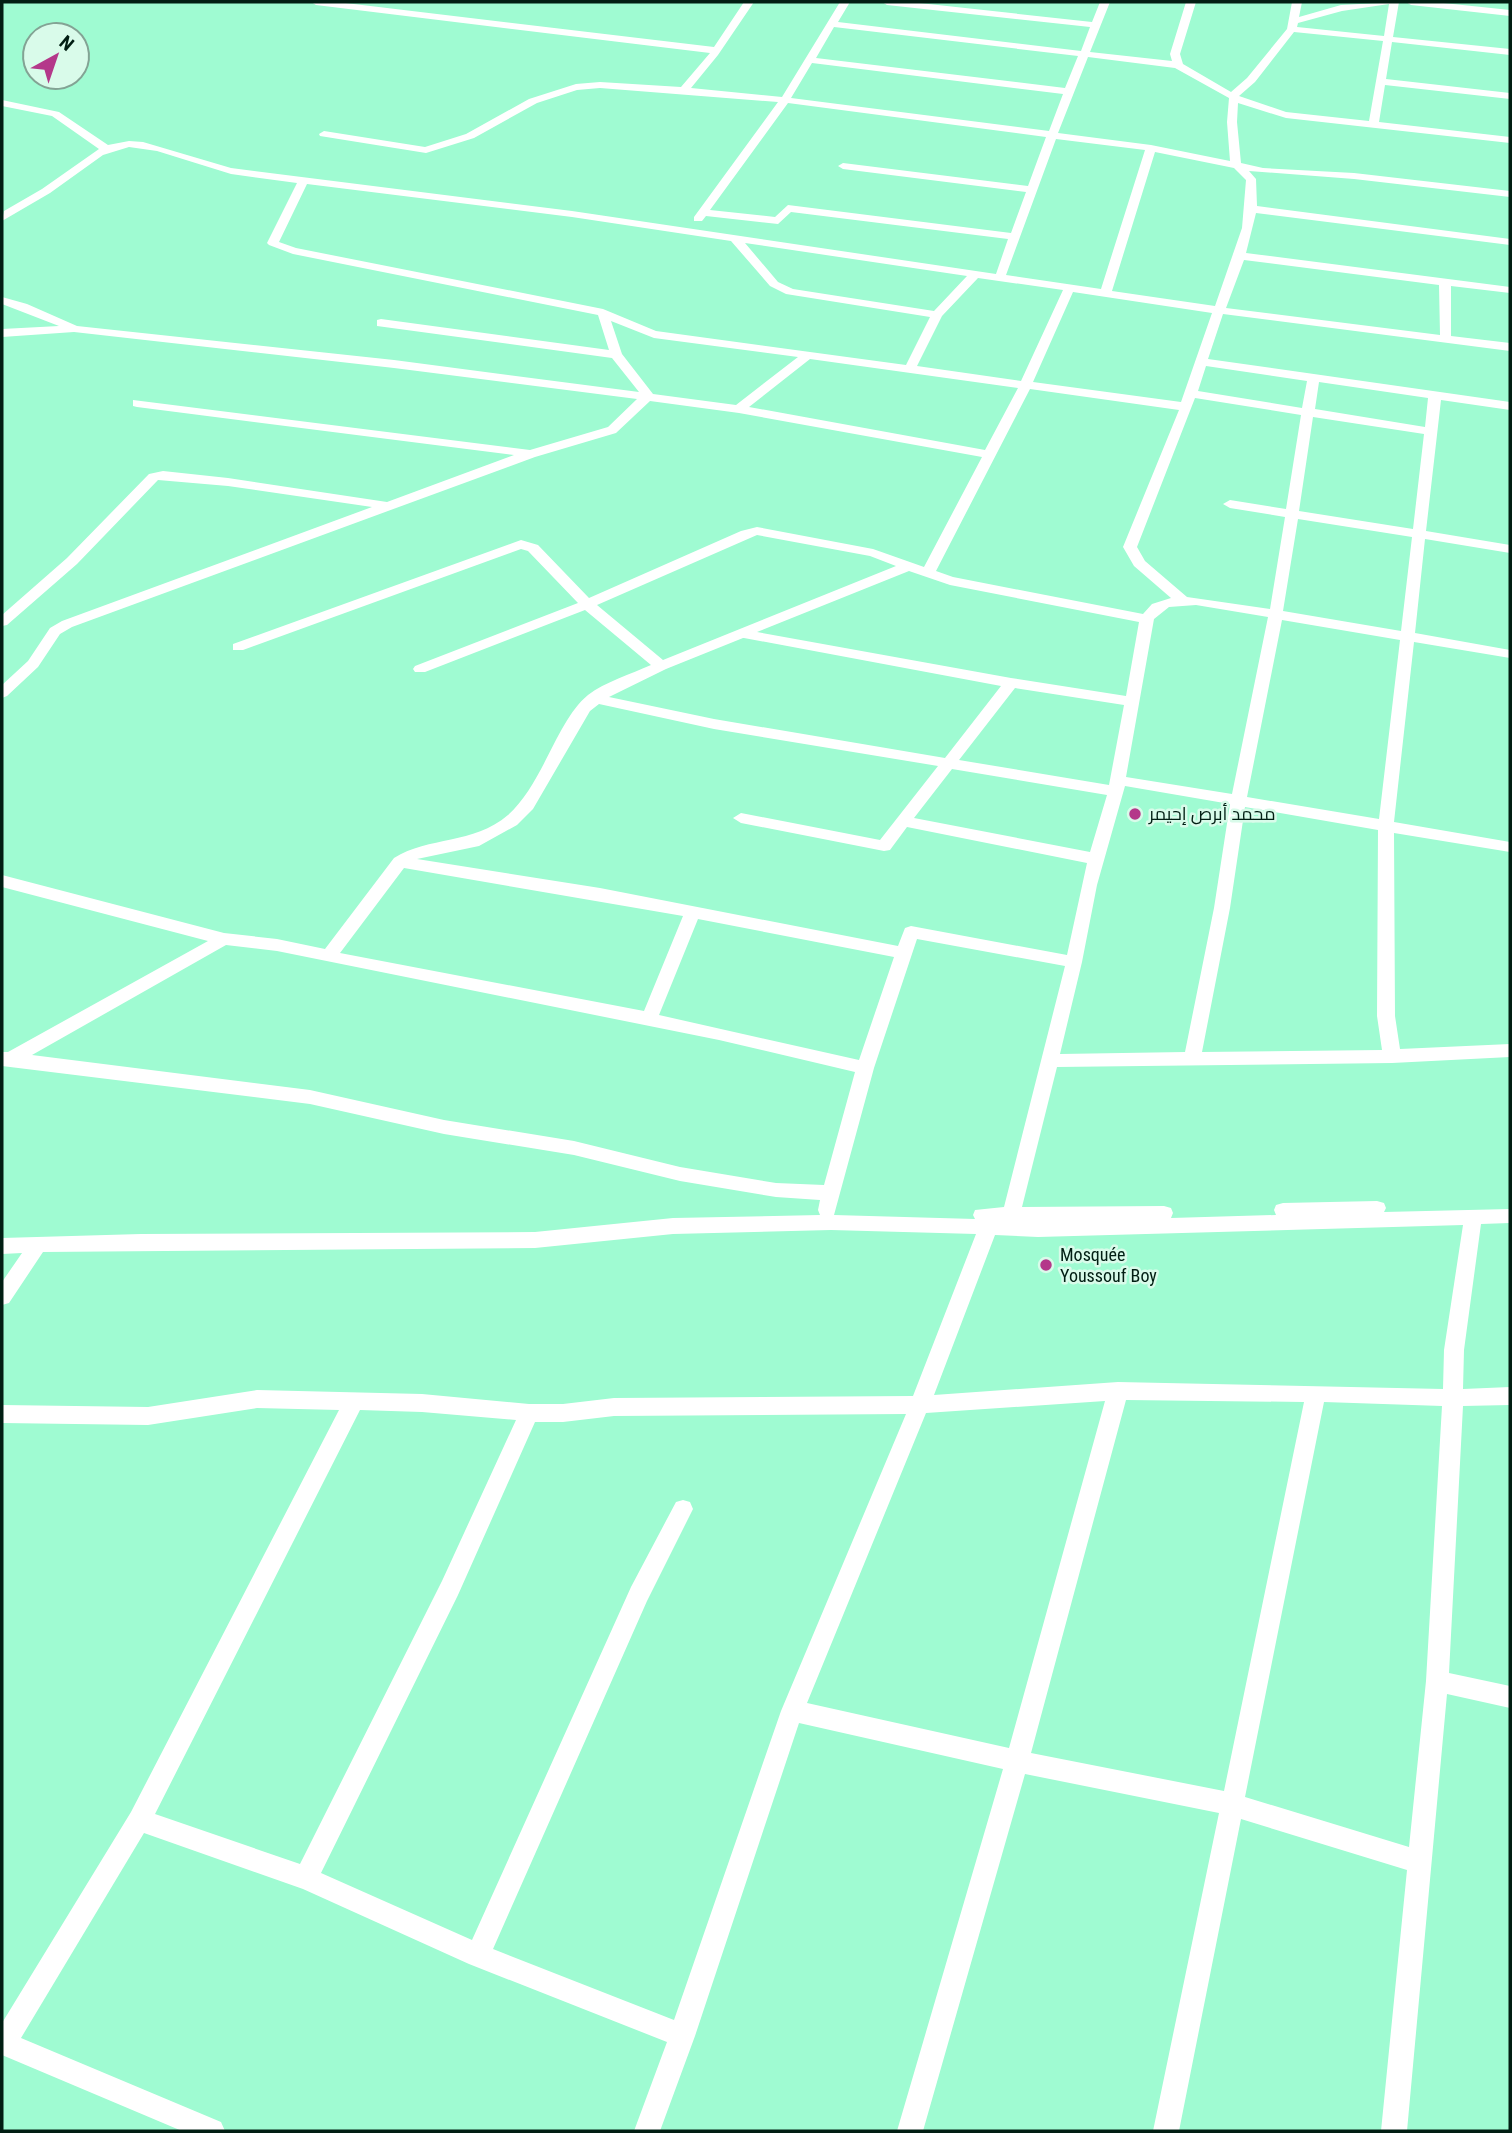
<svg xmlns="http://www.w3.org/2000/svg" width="1512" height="2133" font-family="'Roboto Condensed',Cairo,sans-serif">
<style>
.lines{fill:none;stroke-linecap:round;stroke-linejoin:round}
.street{fill:#fff;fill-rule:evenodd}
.poi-dot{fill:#b4388a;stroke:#d9fbea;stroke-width:2.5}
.labels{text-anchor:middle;stroke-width:5;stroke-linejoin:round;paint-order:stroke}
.poi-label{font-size:18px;fill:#011e13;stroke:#d9fbea;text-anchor:start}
</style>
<rect width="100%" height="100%" fill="#9ffbd2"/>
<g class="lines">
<g class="street">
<path d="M311 2H337L714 47 744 2H754L718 55 691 88 782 97 840 2H850L838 22 1081 51 1090 27 887 5 882 2H910L1092 22 1100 2H1110L1090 52 1172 61 1170 54 1186 2H1196L1180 54 1183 64 1231 92 1247 78 1287 29 1292 2H1302L1299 17 1341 5 1399 2 1393 37 1510 49V55L1392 42 1386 79 1510 93V99L1385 85 1379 122 1510 137V143L1286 118 1238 103 1237 122 1241 163 1263 168 1354 173 1510 191V197L1354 179 1249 171 1256 179 1257 206 1510 239V245L1256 213 1246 253 1510 287V293L1451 286V336L1510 343V351L1223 314 1208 359 1510 402V410L1441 400 1426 531 1510 545V553L1425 539 1415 633 1510 650V658L1414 642 1394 822 1510 842V852L1394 833 1395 1016 1400 1049 1510 1044V1057L1392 1063 1057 1067 1022 1207 1164 1206 1171 1208 1173 1213 1171 1218 1276 1215 1274 1210 1276 1205 1283 1203 1377 1201 1384 1203 1386 1208 1384 1212 1510 1209V1223L1481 1224 1464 1350 1463 1389 1510 1387V1405L1463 1406 1449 1673 1510 1686V1708L1447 1694 1407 2131H1381L1407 1870 1241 1819 1179 2131H1153L1219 1813 1025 1774 923 2131H897L1003 1769 799 1723 695 2036 660 2131H634L667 2042 469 1964 303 1889 144 1833 21 2038 221 2122 225 2131H182L2 2055V2023L131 1812 339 1410 257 1408 148 1425 2 1423V1405L148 1407 257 1390 422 1394 529 1404H563L614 1398 913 1396 976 1234 831 1230 673 1234 535 1248 43 1252 9 1303 2 1305V1282L22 1253 2 1254V1238L141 1234 535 1232 673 1218 820 1215 818 1210 820 1200 776 1197 680 1181 574 1155 444 1134 310 1104 2 1066V1052H8L208 941 2 887V875L224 933 277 939 325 949 394 858C429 836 473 845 508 815 543 784 557 720 588 695 605 682 631 674 651 665L585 610 425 672H415L413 669 415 666 578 603 528 551 521 549 243 650H233V644L521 540 538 545 589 598 741 531 757 527 873 549 924 567 982 457 739 413 650 401 616 433 535 457 72 627 60 634 38 667 7 696 2 698V685L28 661 50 628 62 621 372 507 228 486 158 480 77 564 7 625 2 626V615L67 558 149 474 163 471 228 478 387 502 514 455 137 407 133 406V400L530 450 608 427 637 399 394 368 74 332 2 337V329L59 326 2 304V297L27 304 77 326 394 360 639 392 612 358 377 326V320L381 319 609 350 598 315 293 254 269 245 267 243 297 183 231 174 157 151 129 147 103 155 50 193 2 221 4 211 42 189 99 149 52 116 2 106V100L59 112 108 145 129 141 143 142 231 168 572 211 996 274 1008 239 791 212 778 224 706 216 702 221H694V217L778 102 600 88 577 90 537 103 474 138 426 153 320 136 319 134 324 131 425 147 466 134 529 99 576 84 600 82 681 87 710 53 316 5ZM1389 4 1384 36 1297 27 1298 23 1342 11ZM834 27 1078 56 1065 88 816 58ZM1294 32 1383 41 1369 121 1286 112 1239 96 1255 82ZM1088 57 1175 68 1229 98 1227 122 1230 161 1151 145 1058 133ZM812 63 1063 94 1049 131 791 98ZM788 103 1046 137 1028 186 843 163 838 166 843 169 1026 192 1011 233 788 205 775 217 710 210ZM1056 139 1145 150 1101 289 1006 275ZM1155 152 1234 168 1246 180 1242 228 1215 306 1112 291ZM307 184 572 217 731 241 770 286 786 294 930 317 906 365 656 331 603 309 296 248 279 242ZM745 243 967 276 934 311 793 289 778 282ZM1244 260 1439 285 1440 335 1226 308ZM978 278 1063 290 1021 381 917 366 942 316ZM1073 292 1212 313 1181 402 1033 382ZM611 321 654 338 798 357 736 405 653 394 622 354ZM810 359 1018 388 985 450 749 407ZM1206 366 1307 381 1302 408 1198 391ZM1319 382 1428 398 1425 427 1315 409ZM1030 389 1179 410 1123 547 1134 566 1171 598 1152 604 1143 614 953 577 936 571ZM1195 398 1301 415 1286 509 1230 500 1223 504 1230 508 1285 517 1270 609 1187 597 1145 561 1137 547ZM1313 417 1424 434 1413 529 1299 511ZM1298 519 1412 537 1401 631 1283 611ZM757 535 870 556 896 566 663 660 597 605ZM909 571 950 585 1139 622 1126 696 1011 678 757 632ZM1196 605 1268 617 1232 794 1126 777 1154 619 1169 607ZM1282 620 1400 640 1379 819 1247 797ZM743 638H744L1001 686 945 758 714 719 609 697 666 669ZM1015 688 1124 705 1109 785 959 760ZM599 704 714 729 938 766 880 840 741 813 733 818 741 823 884 851 890 850 907 827 1087 863 1067 955 911 926 905 928 898 946 600 888 417 859 479 846 517 825 533 809 590 711ZM952 769 1107 795 1090 852 914 818ZM1125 786 1230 804 1214 908 1185 1052 1060 1054 1082 962 1097 885ZM1245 807 1378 830 1377 1016 1382 1050 1202 1052 1230 908ZM404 868 683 916 644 1011 340 953ZM698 919 894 957 859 1060 659 1015ZM917 939 1065 966 1004 1207 975 1210 973 1215 975 1219 834 1215 874 1068ZM226 945 277 951 719 1040 855 1072 824 1185 776 1183 680 1167 574 1141 444 1120 310 1090 32 1055ZM1463 1225 1444 1350 1443 1389 1118 1382 934 1395 995 1235 1038 1237ZM1126 1400 1304 1402 1224 1791 1031 1753ZM1105 1401 1009 1748 807 1703 926 1413ZM1324 1402 1442 1406 1426 1681 1409 1847 1245 1797ZM360 1410 422 1412 516 1420 442 1581 300 1864 155 1814ZM906 1414 781 1711 674 2020 493 1949 647 1601 693 1509 690 1502 683 1500 676 1502 631 1587 472 1940 321 1873 458 1595 535 1422H563L614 1416Z"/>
<polygon points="1406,2 1434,2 1510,10 1510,16 1411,5"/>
</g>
</g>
<g class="poi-dot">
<circle cx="1135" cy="814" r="7"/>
<circle cx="1046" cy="1265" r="7"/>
</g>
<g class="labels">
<g class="poi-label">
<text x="1149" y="820">محمد أبرص إحيمر</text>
<text x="1060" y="1261">Mosquée<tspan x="1060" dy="21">Youssouf Boy</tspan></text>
</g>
</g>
<rect width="1512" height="2133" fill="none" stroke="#011e13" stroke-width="7"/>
<g transform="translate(56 56) rotate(40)"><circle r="33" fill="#d9fbea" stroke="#83a394" stroke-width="2"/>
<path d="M0-5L12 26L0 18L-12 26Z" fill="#b4388a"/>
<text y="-10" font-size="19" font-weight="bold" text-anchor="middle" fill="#011e13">N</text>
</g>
</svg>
